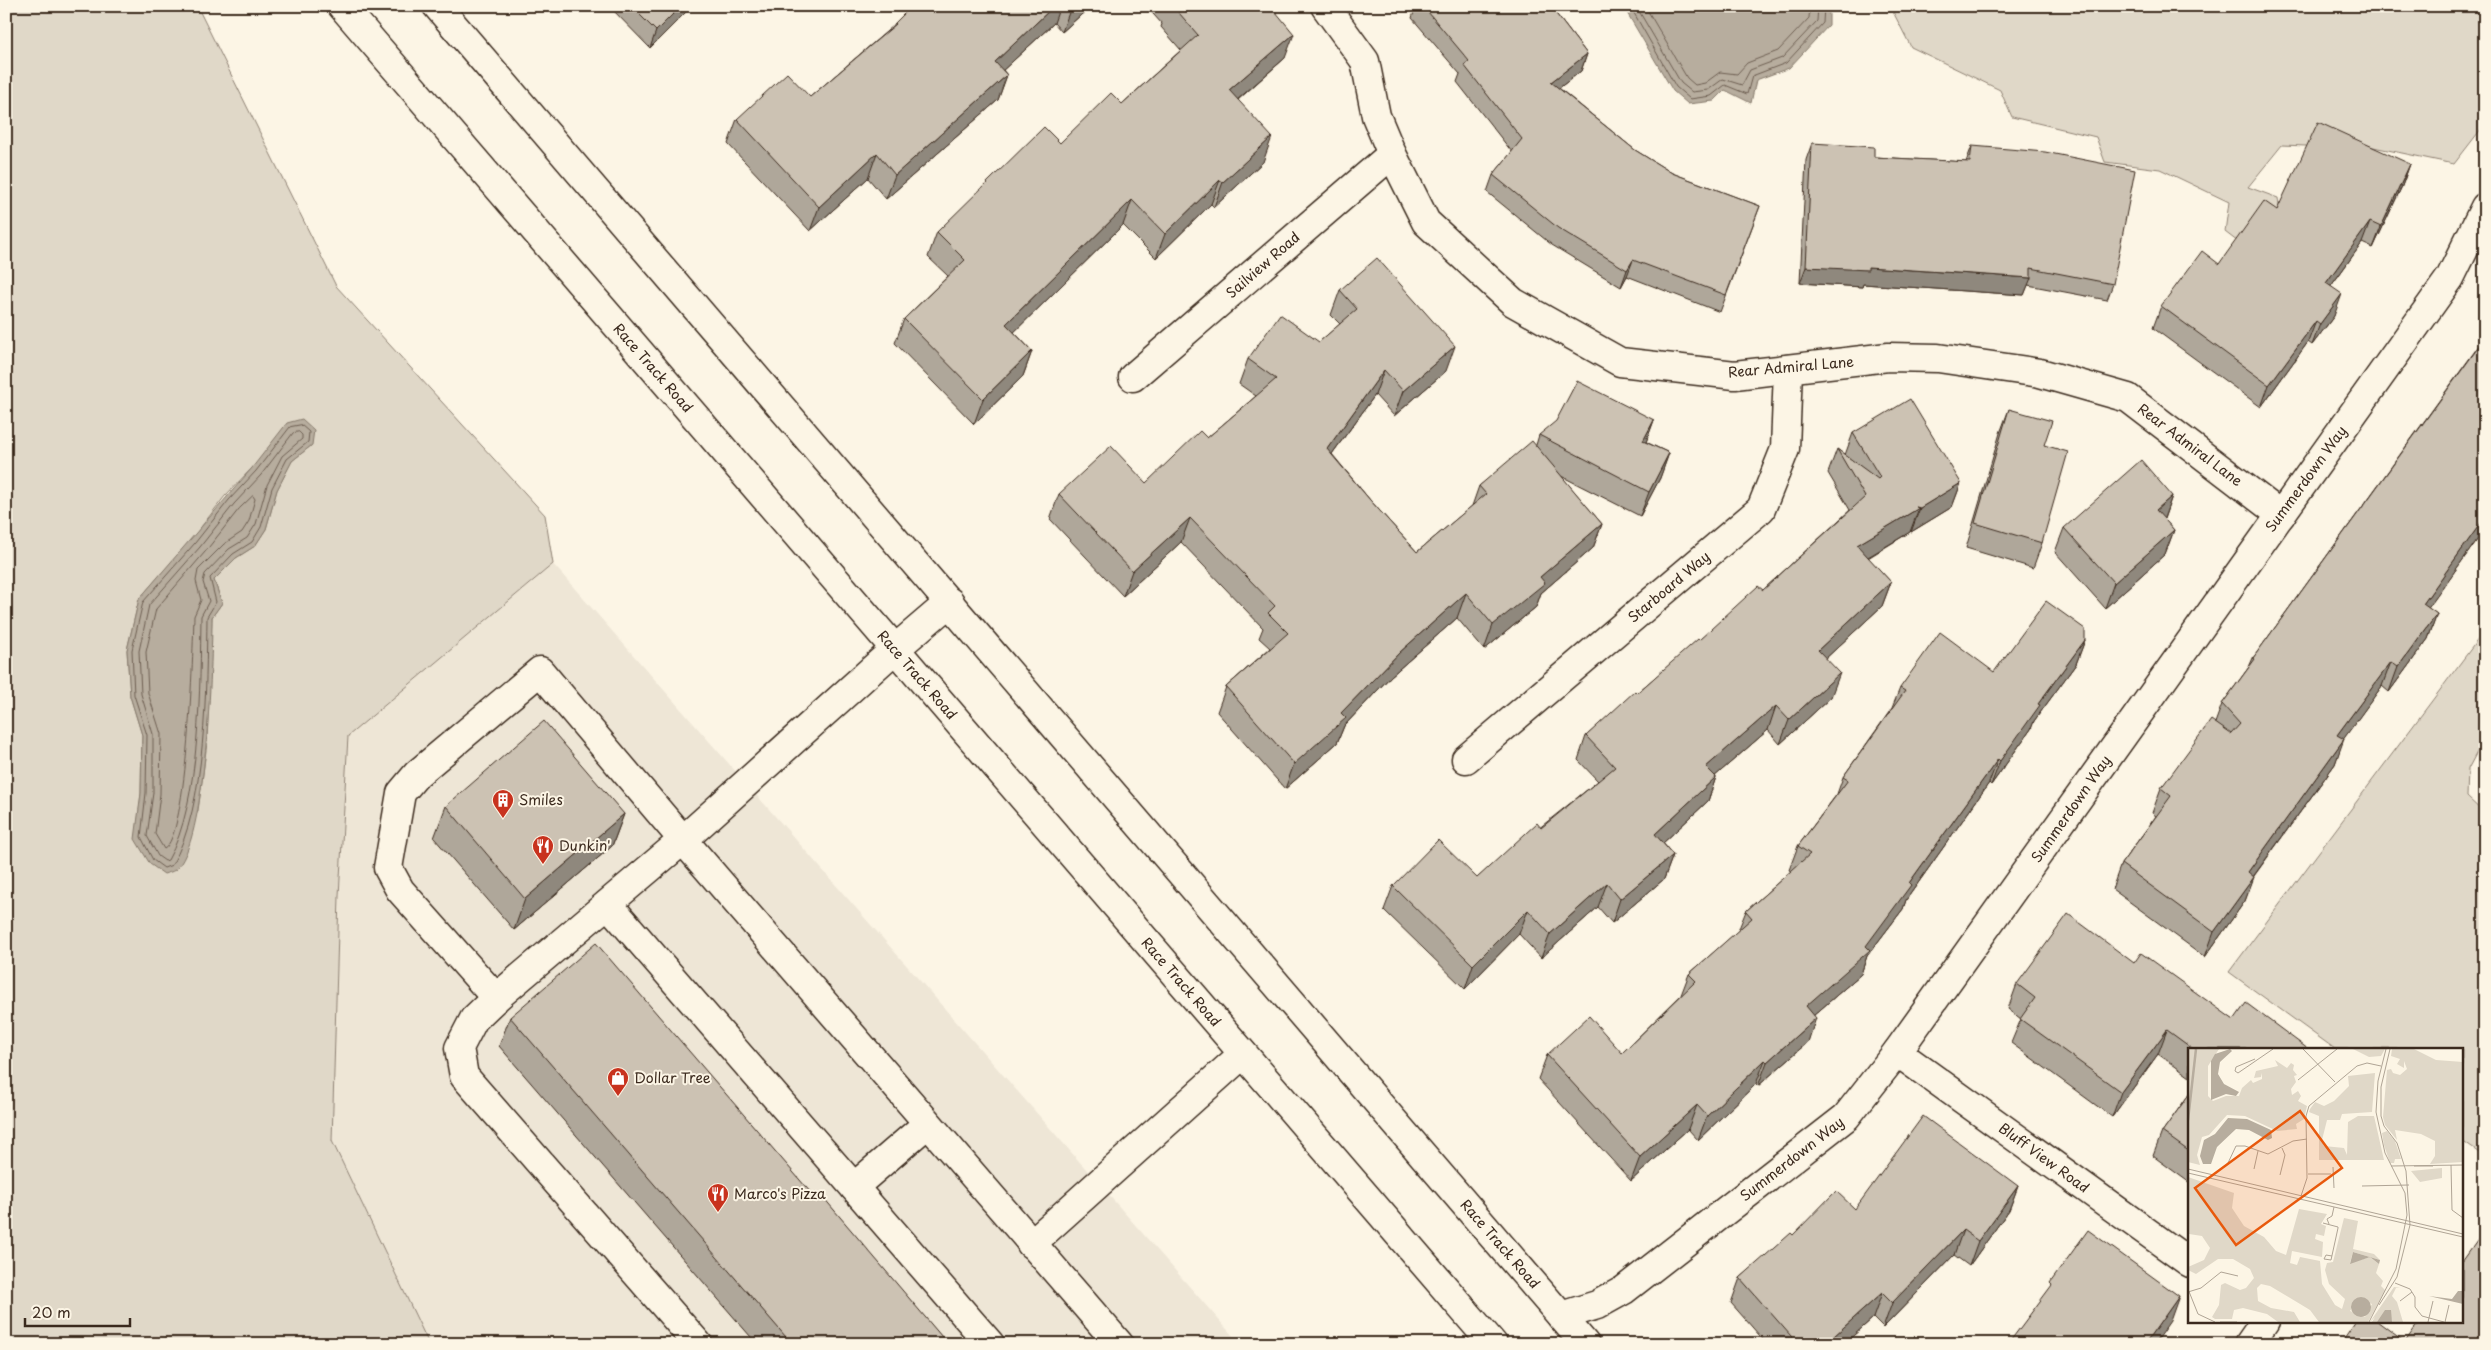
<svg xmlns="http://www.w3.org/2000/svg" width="2491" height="1350" font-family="'Playpen Sans',sans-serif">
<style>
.built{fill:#eee6d6}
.green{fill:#e0d8c8;stroke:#8e8173;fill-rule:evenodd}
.water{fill:#b7ad9e;stroke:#85796b}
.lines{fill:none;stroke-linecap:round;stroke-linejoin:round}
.shore{stroke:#6d5e51;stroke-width:1}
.minor-casing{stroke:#3b2a1e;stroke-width:31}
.major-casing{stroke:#3b2a1e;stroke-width:31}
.minor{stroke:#fcf5e5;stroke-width:28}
.major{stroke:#fcf5e5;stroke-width:28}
.wall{fill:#afa79a;stroke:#3b2a1e}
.shaded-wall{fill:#8f887d;stroke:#3b2a1e}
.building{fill:#ccc2b3;stroke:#3b2a1e}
.labels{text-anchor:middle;stroke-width:4;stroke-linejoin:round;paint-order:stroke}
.street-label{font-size:14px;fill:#3b2a1e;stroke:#fcf5e5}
.poi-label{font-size:14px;fill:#3b2a1e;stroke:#fcf5e5;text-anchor:start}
.inset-river{fill:none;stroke:#b7ad9e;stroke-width:2.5}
.inset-road{fill:none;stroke:#afa495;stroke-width:1}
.view{fill:#e8590c;fill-opacity:0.15;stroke:#e8590c;stroke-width:2.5}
.inset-edge{fill:none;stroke:#3b2a1e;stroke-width:2.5}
</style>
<rect width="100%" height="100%" fill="#fcf5e5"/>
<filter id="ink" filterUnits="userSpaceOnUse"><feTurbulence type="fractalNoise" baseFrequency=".02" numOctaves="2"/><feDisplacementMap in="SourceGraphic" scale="10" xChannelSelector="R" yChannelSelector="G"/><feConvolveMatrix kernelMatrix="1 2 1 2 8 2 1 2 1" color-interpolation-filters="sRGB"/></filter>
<g filter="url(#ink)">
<polygon class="built" points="553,564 1240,1344 429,1344 332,1141 339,896 348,735"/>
<g class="green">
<path d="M6 6H197L336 286 545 515 553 564 348 736 339 896 332 1141 429 1344H6ZM312 445 292 461 277 490 266 529 255 546 236 558 214 580 222 603 212 617 207 743 198 811 136 839 141 793 142 735 130 696 127 650 139 599 191 540 225 496 252 468Z"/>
<polygon points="1890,6 2485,6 2485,124 2454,164 2364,145 2344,157 2306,146 2282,145 2248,187 2278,198 2280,214 2242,245 2225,232 2229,202 2160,169 2105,162 2096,137 2012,117 2000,90 1911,47"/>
<polygon points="2485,630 2485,737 2468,769 2467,797 2485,814 2485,1157 2462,1141 2462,1049 2335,1049 2229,972"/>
</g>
<g class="water">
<polygon points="1625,6 1829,6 1829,25 1789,68 1756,80 1751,103 1725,90 1714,101 1688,104 1673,91 1626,11"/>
<path d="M302 419 314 430 312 445 292 461 277 490 266 529 255 546 236 558 214 580 222 603 212 617C212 660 207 846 175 870 172 872 167 873 164 874L150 864 135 839 141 793 142 735 130 696 127 650 139 599 252 468 287 423Z"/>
</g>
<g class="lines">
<g class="shore">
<polyline points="1630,6 1676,87 1690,99 1711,96 1725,85 1747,94 1752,76 1786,63 1823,23 1824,6"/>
<polyline points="1636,6 1681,83 1692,92 1708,90 1723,79 1742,85 1750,70 1782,58 1817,21 1818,6"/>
<polyline points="1645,6 1687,78 1695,85 1705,83 1720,72 1737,74 1747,63 1778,51 1809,18 1810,6"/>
<path d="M301 425 309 432 308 442 287 459 272 488 261 527 252 542 233 554 210 578 216 602 207 617C206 686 207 806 172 865L164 868 153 860 141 837 146 793 147 735 134 695 132 650 143 602 195 543 229 500 256 471 290 427Z"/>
<path d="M299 432 302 435V439L282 456 267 485 256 524 247 538 229 549 205 574 203 582 209 601 201 616C200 683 201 803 168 860L165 861 158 856 147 836 153 793V734L141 694 139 651 149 605 200 547 234 504 261 475 293 433Z"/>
<path d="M253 496 255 499 249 521 242 532 224 544 198 570 196 581 201 600 194 616C193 649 188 837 164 849L155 834 160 794 161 734 148 693 146 652 156 609 205 552 239 509Z"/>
</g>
<g class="minor-casing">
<g id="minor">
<polyline points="1325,6 1365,61 1376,116 1392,154 1426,222 1513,302 1620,362 1735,375 1888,357 1938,358 2040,373 2128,398 2281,515"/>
<polyline points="1133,377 1392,154"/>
<polyline points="895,649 683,840 540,671 417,774 401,793 388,868 400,890 496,998 683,840 1119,1344"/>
<polyline points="1466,759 1761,509 1785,449 1788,369"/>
<polyline points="608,904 990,1344"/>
<polyline points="496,998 474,1019 459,1048 464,1076 698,1344"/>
<polyline points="1897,1052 2190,1263"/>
<polyline points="854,1187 927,1124"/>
<polyline points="1031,1244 1243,1054"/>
<polyline points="1561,1316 1597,1305 1624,1290 1846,1117 1897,1052 2450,278 2485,207"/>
<polyline points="2249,1344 2265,1321"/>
</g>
</g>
<g class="major-casing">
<g id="major">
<polyline points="342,6 1493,1344"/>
<polyline points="437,6 1585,1344"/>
<polyline points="895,649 950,602"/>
</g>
</g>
<use href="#minor" class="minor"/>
<use href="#major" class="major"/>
</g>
<g class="wall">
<polygon points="609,6 692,6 650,48"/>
<polygon points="912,6 1091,6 1062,32 1054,23 1003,70 1007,75 998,100 886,199 868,178 810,231 728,144 737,119 810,97 893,26 895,23"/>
<polygon points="1146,6 1271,6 1285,58 1238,100 1263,162 1214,207 1211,204 1156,258 1123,225 1014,332 1032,351 1023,376 974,424 895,343 904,319 948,276 928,257 937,232 1060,143 1122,104 1181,50 1161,27 1162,24"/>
<polygon points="1413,6 1550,6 1587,54 1581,71 1559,88 1635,150 1672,173 1760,206 1720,312 1627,276 1621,287 1552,245 1487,192 1493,175 1512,152 1457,82 1460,74 1412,18 1415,9"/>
<polygon points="1812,143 1874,157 1966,162 1972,146 2113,284 2107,300 2028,285 2024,295 1863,284 1862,287 1800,283 1806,160"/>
<polygon points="2410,164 2402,186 2373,248 2362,243 2331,286 2334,316 2312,345 2308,342 2261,407 2153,328 2161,306 2219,264 2277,210"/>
<polygon points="1340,290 1446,371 1394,416 1375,395 1332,454 1370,500 1417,552 1472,506 1479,486 1536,445 1539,435 1654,420 1646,442 1669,453 1660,478 1640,516 1561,476 1602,524 1593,548 1541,593 1536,607 1484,650 1457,618 1391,676 1344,726 1337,743 1285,789 1217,712 1226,687 1270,648 1259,638 1263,628 1181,542 1123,596 1050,519 1059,494 1146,483 1207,438 1256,396 1239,384 1248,359 1319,342 1340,324 1331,315"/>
<polygon points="2485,333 2485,529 2428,608 2437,614 2428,639 2389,692 2382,686 2343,739 2335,764 2254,876 2245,901 2205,957 2112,889 2121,864 2156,816 2152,813 2161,788 2215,723 2222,704 2249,667 2253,658 2480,344"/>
<polygon points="2009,409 2044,445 2042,543 2033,568 1966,548 2000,433"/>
<polygon points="1853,433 1961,483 1952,507 1911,532 1910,531 1910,532 1868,558 1891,582 1882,606 1826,658 1831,697 1780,744 1768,730 1715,776 1716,777 1708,801 1663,843 1673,855 1664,879 1612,923 1598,907 1541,958 1519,934 1465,989 1384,910 1393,886 1477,878 1598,781 1578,760 1586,736 1699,640 1763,590 1850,510 1828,473 1837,449 1845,455"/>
<polygon points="2172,496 2164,519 2174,530 2165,554 2105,608 2055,552 2064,528"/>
<polygon points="2085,640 2076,664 2034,721 2031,729 1991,785 1989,783 1906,900 1903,909 1867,956 1861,974 1814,1015 1808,1042 1758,1086 1756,1084 1698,1140 1688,1129 1631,1181 1538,1079 1547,1055 1622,1053 1681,995 1689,974 1738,931 1746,911 1791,871 1789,870 1798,846 1837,794 1843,777 1892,708 1900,688 1994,672"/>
<polygon points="446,806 624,814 612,846 514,930 434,838"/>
<polygon points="2134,963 2234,1020 2308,1049 2190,1049 2190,1077 2158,1054 2112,1117 2011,1043 2021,1019 2008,1009 2017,984"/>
<polygon points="510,1017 818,1201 948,1344 757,1344 499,1046"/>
<polygon points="2190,1093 2190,1183 2153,1156 2162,1132"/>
<polygon points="2018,1186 2009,1210 1969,1266 1954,1255 1883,1328 1873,1318 1844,1344 1767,1344 1731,1303 1740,1278 1793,1235 1855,1209"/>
</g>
<g class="shaded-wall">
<polygon points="681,6 692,6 650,48 656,31"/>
<polygon points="1054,6 1060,6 1054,23 986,86 995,62"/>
<polygon points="1072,6 1091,6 1062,32 1071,7"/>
<polygon points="1294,34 1285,58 1220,115 1229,90"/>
<polygon points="1587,54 1581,71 1545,99 1551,82"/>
<polygon points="1007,75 998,100 886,199 895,175"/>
<polygon points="1272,137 1263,162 1214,207 1223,182"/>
<polygon points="877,153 868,178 810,231 819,207"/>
<polygon points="2410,164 2402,186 2373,248 2381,227"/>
<polygon points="1220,180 1211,204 1156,258 1165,234"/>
<polygon points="1132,200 1123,225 997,349 1006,324"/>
<polygon points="2370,222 2362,243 2318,304 2326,283"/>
<polygon points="1633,260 1627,276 1621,287 1627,270"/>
<polygon points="1806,267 1868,267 2031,278 2024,295 1863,284 1862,287 1800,283"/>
<polygon points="2342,294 2334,316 2312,345 2320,324"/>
<polygon points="2316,321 2308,342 2261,407 2269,385"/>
<polygon points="1455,346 1446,371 1394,416 1403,391"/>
<polygon points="1032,351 1023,376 974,424 983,399"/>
<polygon points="1384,370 1375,395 1318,473 1327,449"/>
<polygon points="1654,420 1645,445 1643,441"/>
<polygon points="1669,453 1660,478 1640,516 1649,492"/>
<polygon points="1961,483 1952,507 1911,532 1920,508"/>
<polygon points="2172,496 2163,521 2156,510"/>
<polygon points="1919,508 1910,532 1848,569 1857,545"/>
<polygon points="2485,517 2485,529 2414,628 2423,604"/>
<polygon points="1190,518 1181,542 1123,596 1132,571"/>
<polygon points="1602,524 1593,548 1541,593 1536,607 1484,650 1493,625 1540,577"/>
<polygon points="2174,530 2165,554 2105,608 2114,583"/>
<polygon points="1891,582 1882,606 1809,674 1818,650"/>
<polygon points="1466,593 1457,618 1391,676 1344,726 1337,743 1285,789 1294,764 1341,713 1400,652"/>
<polygon points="2437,614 2428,639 2389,692 2398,667"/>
<polygon points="2085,640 2076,664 2034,721 2031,729 1991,785 2000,761 2038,704"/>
<polygon points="2391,662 2382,686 2329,759 2337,735"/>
<polygon points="1840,673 1831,697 1780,744 1789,720"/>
<polygon points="1776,706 1768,730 1698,791 1706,767"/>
<polygon points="2344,739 2335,764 2239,896 2248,872"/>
<polygon points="1998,759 1989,783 1906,900 1903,909 1867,956 1861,974 1797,1030 1806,1006 1909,883"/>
<polygon points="1716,777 1708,801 1647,858 1655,834"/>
<polygon points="624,814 612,846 514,930 525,899"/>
<polygon points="1673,855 1664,879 1612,923 1620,899"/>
<polygon points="2254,877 2245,901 2205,957 2214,932"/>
<polygon points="1607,883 1598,907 1541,958 1550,934"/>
<polygon points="1528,910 1519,934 1465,989 1473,965"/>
<polygon points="1816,1018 1808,1042 1758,1086 1767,1062"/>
<polygon points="2167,1030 2158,1054 2112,1117 2121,1092"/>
<polygon points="1765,1060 1756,1084 1698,1140 1707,1116"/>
<polygon points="1697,1105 1688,1129 1631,1181 1640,1157"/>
<polygon points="2018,1186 2009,1210 1969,1266 1978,1241"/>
<polygon points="1963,1230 1954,1255 1883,1328 1892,1303"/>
<polygon points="1882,1293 1873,1318 1844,1344 1825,1344"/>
<polygon points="2179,1296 2170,1321 2154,1344 2145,1344"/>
</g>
<g class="building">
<polygon points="631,6 681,6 656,31"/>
<polygon points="912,6 1054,6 995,62 1007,75 895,175 877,153 819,207 737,119 787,73 810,97 896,24 895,23"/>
<polygon points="1173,6 1271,6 1294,34 1229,90 1272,137 1223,182 1220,180 1165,234 1132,200 1006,324 1032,351 983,399 904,319 965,260 937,232 1044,127 1060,143 1111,93 1122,104 1198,35"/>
<polygon points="1423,6 1550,6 1587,54 1551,82 1635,150 1672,173 1760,206 1726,295 1633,260 1627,270 1558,228 1493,175 1522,139 1464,65 1469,61"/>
<polygon points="2318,122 2410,164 2381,227 2370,222 2326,283 2342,294 2320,324 2316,321 2269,385 2161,306 2202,251 2219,264 2264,201 2277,210"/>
<polygon points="1812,143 1874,147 1874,157 1970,162 1972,146 2045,152 2135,170 2113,284 2031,268 2031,278 1868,267 1868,270 1806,267"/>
<polygon points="1377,258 1455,346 1403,391 1384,370 1327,449 1370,500 1417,552 1486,494 1479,486 1532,441 1602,524 1540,577 1545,583 1493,625 1466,593 1400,652 1341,713 1346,718 1294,764 1226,687 1288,633 1268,613 1275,606 1190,518 1132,571 1059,494 1111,446 1146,483 1200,431 1207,438 1276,379 1248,359 1280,314 1319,342 1357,309 1340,290"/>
<polygon points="2485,338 2485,517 2423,604 2437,614 2398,667 2391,662 2337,735 2344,739 2248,872 2254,877 2214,932 2121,864 2171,796 2161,788 2211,720 2231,734 2240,724 2222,704 2255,659 2253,658"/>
<polygon points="1577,381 1654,420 1643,441 1669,453 1649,492 1539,435 1556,421"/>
<polygon points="1910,399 1961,483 1920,508 1916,507 1919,508 1857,545 1891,582 1818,650 1840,673 1789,720 1776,706 1706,767 1716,777 1655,834 1673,855 1620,899 1607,883 1550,934 1528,910 1473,965 1393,886 1438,840 1477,878 1537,823 1541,828 1615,767 1586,736 1635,691 1637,693 1698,639 1699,640 1758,586 1763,590 1865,497 1837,449 1878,479 1880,477 1853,433"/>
<polygon points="2009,409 2052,421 2044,445 2068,452 2042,543 1975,523"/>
<polygon points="2141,460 2172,496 2156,510 2174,530 2114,583 2064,528"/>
<polygon points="2046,601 2085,629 2085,640 2038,704 2040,705 2000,761 1998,759 1909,883 1911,885 1866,946 1870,950 1806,1006 1816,1018 1767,1062 1765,1060 1707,1116 1697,1105 1640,1157 1547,1055 1589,1016 1622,1053 1696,981 1689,974 1752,918 1746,911 1810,854 1798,846 1848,780 1843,777 1905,691 1900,688 1940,632 1994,672"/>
<polygon points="544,721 624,814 525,899 446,806"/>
<polygon points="2068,914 2134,963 2141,953 2234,1020 2246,1003 2308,1049 2193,1049 2167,1030 2121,1092 2020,1019 2035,998 2017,984"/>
<polygon points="596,943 818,1201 823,1197 948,1344 792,1344 510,1017"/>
<polygon points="2190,1093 2190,1152 2162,1132"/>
<polygon points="1923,1116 2018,1186 1978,1241 1963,1230 1892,1303 1882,1293 1825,1344 1798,1344 1740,1278 1791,1233 1793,1235 1836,1191 1855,1209"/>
<polygon points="2088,1230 2179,1296 2145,1344 2008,1344 2052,1285 2050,1283"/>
<polygon points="2485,1230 2485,1344 2340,1344 2356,1321 2377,1321 2405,1342 2420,1321 2462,1321 2462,1262"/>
</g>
</g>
<defs>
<g id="building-pin" transform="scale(1.125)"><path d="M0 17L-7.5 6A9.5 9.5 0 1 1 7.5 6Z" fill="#c8321e" stroke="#fcf5e5"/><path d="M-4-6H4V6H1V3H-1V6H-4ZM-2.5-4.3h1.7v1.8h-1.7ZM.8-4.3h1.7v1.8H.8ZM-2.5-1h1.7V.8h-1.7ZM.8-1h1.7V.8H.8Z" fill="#fff"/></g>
<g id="restaurant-pin" transform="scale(1.125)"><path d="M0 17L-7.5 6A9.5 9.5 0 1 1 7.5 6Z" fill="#c8321e" stroke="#fcf5e5"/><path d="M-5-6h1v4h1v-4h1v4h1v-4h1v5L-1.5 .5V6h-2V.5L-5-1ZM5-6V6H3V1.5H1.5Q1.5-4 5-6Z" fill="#fff"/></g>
<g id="shop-pin" transform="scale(1.125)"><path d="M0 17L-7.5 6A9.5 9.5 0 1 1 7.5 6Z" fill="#c8321e" stroke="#fcf5e5"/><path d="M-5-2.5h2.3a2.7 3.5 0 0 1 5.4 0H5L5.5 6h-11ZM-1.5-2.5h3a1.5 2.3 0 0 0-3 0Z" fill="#fff"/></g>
</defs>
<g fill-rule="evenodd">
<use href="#building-pin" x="503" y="800"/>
<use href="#restaurant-pin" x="543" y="846"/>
<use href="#shop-pin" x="618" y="1078"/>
<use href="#restaurant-pin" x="718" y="1194"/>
</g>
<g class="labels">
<g class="street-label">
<text transform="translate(1263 265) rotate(-41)" y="5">Sailview Road</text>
<text transform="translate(1791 367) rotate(-5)" y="5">Rear Admiral Lane</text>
<text transform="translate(653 368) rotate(49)" y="5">Race Track Road</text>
<text transform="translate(2190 445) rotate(37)" y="5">Rear Admiral Lane</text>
<text transform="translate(2306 479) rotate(-54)" y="5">Summerdown Way</text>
<text transform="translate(1669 587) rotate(-40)" y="5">Starboard Way</text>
<text transform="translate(917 675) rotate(49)" y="5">Race Track Road</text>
<text transform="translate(2071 809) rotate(-55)" y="5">Summerdown Way</text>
<text transform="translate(1181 982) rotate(49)" y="5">Race Track Road</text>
<text transform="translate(2044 1158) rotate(36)" y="5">Bluff View Road</text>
<text transform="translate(1792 1159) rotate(-38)" y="5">Summerdown Way</text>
<text transform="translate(1500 1244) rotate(49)" y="5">Race Track Road</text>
</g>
<g class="poi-label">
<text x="519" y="805">Smiles</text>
<text x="559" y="851">Dunkin'</text>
<text x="634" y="1083">Dollar Tree</text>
<text x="734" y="1199">Marco's Pizza</text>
</g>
</g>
<g transform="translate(2188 1048)">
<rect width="275" height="275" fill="#fcf5e5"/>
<path d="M0 1H31L20 18V48L25 53 38 48H51L54 40 63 32 65 35 74 31V25L73 29 66 30 68 23 90 18 87 12 99 20 103 15 106 17 105 22 109 27 106 28 108 34 103 41 104 47 110 43 113 48 110 53 119 58 116 71 108 76 109 81 89 83 57 68 39 67 21 87 14 89 9 107 12 117 0 114ZM165 1H197L193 8 181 9ZM204 1H226L248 12 275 14V114L242 116 247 108V93L233 86 207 82 209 92 197 77 195 69 199 22 203 21 205 25 212 27 219 21 216 13V20L209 16 212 11 203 8ZM187 25 184 64 154 66 152 72H139L134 92 136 98 156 100 159 107 160 74 170 68H186L196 112H131V68L121 64 122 61 127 54 136 58 146 53 161 38 160 28ZM199 83 207 93 213 111H207L206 115H202L196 97 194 85ZM254 120V130L232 134 223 123ZM0 129 46 145 44 160 56 178 76 189 88 203 98 207 111 161 139 166 133 176 138 178 136 188 128 186 127 191 135 194 134 209 104 203 102 215 109 217 112 209 132 213 134 236 147 257 154 261 157 251 141 236 137 222 139 215 145 214 156 170 170 173 165 201 186 206 192 212 165 204 162 215 182 209 191 216 188 225 195 233 193 238 197 242 199 239 180 274H131L122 262 82 238 73 236 69 240 70 253 83 260 106 264 112 274H90L79 266 55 260 46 262 44 271H27L24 269 31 257 33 237 37 235 52 242 58 240 66 230 62 221 45 211H30L8 226 0 222V219L16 212 22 200 14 188 1 186ZM170 250 184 256 177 269 162 263ZM206 239 212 240H208L204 248 209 254 215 274H204L201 262 189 274H184L187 269 182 274Z" fill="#e0d8c8" fill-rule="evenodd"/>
<path d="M42 1 44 3 32 14 30 26 36 36 51 44 48 48 38 46 23 52V13L27 6ZM40 70 59 71 83 82 84 90 80 92 61 82 48 81 29 99 23 116H15L12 108 16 92 27 86ZM165 204 192 212 191 216 182 209 162 216ZM270 243H275V256L241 248 264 251ZM163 259a10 10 0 1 1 20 0a10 10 0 1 1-20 0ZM197 262H203L204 274H189Z" fill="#b7ad9e"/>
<path class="inset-river" d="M0 72 8 1"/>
<path class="inset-road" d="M115 1 147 34M67 11 48 19 47 23 50 25 85 1M110 32 149 1M40 115 48 98H57L80 106 105 93 119 91M263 117 264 162 275 170M203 118 275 117M226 118H245M145 119 146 140M0 121 275 186M66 121 70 103M0 125 275 189M120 126H143M92 127 97 107 94 100M174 138 221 137M113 148 119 130 118 68 121 58 169 18 179 15 193 18M135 175 150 179V180L143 212 136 211 138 207 144 208M141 176 139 171 144 168 146 159M207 235 222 241 227 249V259L234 268 256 274M0 241 10 266 27 274M0 244 13 240 33 224 50 228M212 253 224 244M191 257 209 229 222 177 218 123 209 95 196 78 193 68V39L202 1M32 274H49M181 274 208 221 219 167 217 145 197 105 188 64 190 33 198 1M240 274 245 253M257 274 261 257"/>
<path class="view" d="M112 63 154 120 48 197 7 140Z"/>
<rect width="275" height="275" class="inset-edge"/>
</g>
<rect width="2491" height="1350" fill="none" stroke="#fcf5e5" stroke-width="25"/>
<rect x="12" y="12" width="2466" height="1325" fill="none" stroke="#3b2a1e" stroke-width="2" filter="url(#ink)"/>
<path d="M25 1318v8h105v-8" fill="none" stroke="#3b2a1e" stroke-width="2.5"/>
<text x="32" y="1318" font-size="15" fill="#3b2a1e" stroke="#fcf5e5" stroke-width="4" paint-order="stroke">20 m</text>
</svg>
